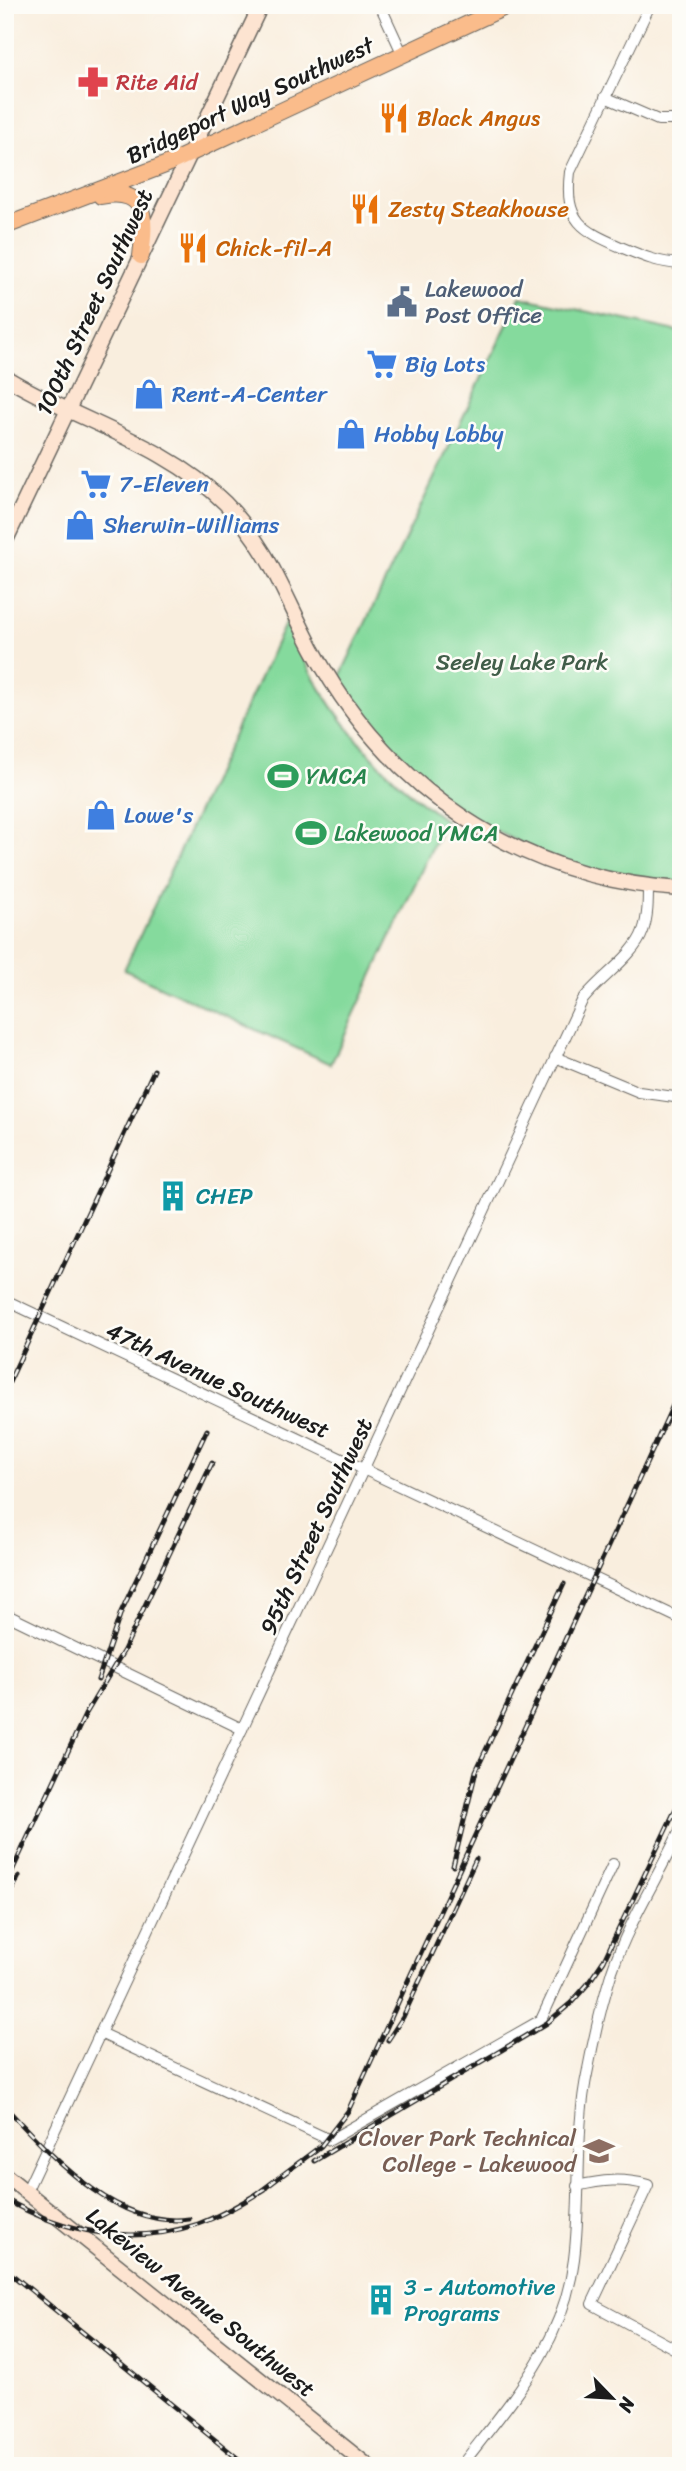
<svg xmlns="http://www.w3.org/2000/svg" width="686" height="2471" font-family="Sriracha,sans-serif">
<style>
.green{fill:#85da9d;stroke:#507b5c;stroke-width:2}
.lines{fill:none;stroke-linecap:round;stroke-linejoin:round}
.street-casing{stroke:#696660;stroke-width:12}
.secondary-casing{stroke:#696660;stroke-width:17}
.primary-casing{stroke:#696660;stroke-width:18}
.street{stroke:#fff;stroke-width:10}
.secondary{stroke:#fde4d1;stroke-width:14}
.primary{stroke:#fabc8b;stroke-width:16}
.rail-casing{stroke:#1c1c1c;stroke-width:5}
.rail{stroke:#fdfcf7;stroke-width:2.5;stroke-dasharray:8;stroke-linecap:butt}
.labels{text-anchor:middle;stroke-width:5;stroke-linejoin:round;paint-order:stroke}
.health-label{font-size:23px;fill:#be3a42;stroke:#fdfcf7;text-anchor:start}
.street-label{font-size:23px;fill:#1c1c1c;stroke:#fdfcf7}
.food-label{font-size:23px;fill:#c56008;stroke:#fdfcf7;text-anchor:start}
.service-label{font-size:23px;fill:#4e5e75;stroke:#fdfcf7;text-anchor:start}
.shop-label{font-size:23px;fill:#366cbe;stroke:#fdfcf7;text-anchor:start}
.park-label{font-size:23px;fill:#415e49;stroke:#fdfcf7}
.leisure-label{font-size:23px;fill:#27864d;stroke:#fdfcf7;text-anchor:start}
.culture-label{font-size:23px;fill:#0d838f;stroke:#fdfcf7;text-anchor:start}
.education-label{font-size:23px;fill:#785e54;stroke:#fdfcf7;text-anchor:end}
</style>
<rect width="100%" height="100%" fill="#fdfcf7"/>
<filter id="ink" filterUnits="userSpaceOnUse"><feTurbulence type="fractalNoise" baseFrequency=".0143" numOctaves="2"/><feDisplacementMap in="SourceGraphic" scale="14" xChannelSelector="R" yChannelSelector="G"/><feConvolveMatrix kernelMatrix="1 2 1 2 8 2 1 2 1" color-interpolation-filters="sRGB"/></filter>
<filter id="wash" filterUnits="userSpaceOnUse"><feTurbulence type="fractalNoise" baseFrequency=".00686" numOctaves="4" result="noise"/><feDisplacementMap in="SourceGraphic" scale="28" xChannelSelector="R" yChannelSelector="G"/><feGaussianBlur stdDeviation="1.57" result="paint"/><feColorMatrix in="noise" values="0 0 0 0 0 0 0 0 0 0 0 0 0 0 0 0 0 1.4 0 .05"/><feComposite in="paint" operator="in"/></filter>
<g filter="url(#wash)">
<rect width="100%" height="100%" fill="#f9eede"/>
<g class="green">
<polygon points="520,297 681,332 681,889 582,873 447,807 335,687"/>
<path d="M286 622C320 703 373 769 445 820L331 1064 124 970Z"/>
</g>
</g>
<g filter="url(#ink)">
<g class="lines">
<g class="street-casing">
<g id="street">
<polyline points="380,5 403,55"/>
<path d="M650 5 570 172C564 222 582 230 623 248 642 256 659 263 681 264"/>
<polyline points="605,97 658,120 681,120"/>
<polyline points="555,1057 639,1092 681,1098"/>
<polyline points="5,1300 681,1619"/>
<polyline points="5,1614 242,1729"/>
<polyline points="100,2033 330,2140 541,2020 613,1864"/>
<path d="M577 2186C602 2180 623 2178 648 2185L592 2304 681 2352"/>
<path d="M26 2192 582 1001C599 978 634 957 643 931 648 917 648 901 648 887"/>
<path d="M461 2466C511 2401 564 2344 574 2259 582 2196 574 2132 588 2069 594 2037 602 2003 612 1971 629 1921 659 1876 681 1828"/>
</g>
</g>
<g class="secondary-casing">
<g id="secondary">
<path d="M5 377C78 422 164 442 225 503 270 549 283 593 312 648 388 790 519 879 681 889"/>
<polyline points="5,542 261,5"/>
<polyline points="5,2175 368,2466"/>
</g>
</g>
<g class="primary-casing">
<g id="primary">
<path d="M101 196C150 187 145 222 141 256"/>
<polyline points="5,226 165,165 509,5"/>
</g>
</g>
<use href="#street" class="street"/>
<use href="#secondary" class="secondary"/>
<use href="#primary" class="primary"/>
<g class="rail-casing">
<g id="rail">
<polyline points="5,1347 8,1342"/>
<polyline points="5,1391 154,1070"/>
<polyline points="98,1680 121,1612 207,1430"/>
<polyline points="453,1866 476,1771 564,1584"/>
<polyline points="5,1886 85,1715 124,1650 212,1463"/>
<polyline points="5,1905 19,1876"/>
<polyline points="388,2040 403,2017 476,1859"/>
<path d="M5 2107C52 2156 115 2229 189 2219"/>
<polyline points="314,2161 522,2038 547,2023 571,2003 587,1985 604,1960 681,1798"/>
<polyline points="257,2194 321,2146 348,2111 681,1388"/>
<path d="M5 2199C64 2233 132 2246 198 2224 221 2216 244 2202 265 2189"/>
<polyline points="5,2269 247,2466"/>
</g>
</g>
<use href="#rail" class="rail"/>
</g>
</g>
<defs>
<g id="pharmacy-bare" transform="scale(2.415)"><path d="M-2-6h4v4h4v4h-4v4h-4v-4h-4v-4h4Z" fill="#e0444e" stroke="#fdfcf7" stroke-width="2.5" paint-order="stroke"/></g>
<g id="restaurant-bare" transform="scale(2.415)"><path d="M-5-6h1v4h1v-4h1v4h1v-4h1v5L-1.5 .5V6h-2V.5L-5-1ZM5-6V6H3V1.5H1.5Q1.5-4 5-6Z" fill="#e8710a" stroke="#fdfcf7" stroke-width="2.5" paint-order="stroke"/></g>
<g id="civic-bare" transform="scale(2.415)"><path d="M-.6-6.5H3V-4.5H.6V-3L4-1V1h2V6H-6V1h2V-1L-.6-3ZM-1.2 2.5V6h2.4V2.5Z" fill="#5c6f8a" stroke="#fdfcf7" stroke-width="2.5" paint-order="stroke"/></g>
<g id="supermarket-bare" transform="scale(2.415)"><path d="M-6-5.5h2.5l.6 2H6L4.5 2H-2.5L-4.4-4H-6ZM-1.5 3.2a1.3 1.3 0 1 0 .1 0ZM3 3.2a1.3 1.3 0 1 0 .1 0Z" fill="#3f7fe0" stroke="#fdfcf7" stroke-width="2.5" paint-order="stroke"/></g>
<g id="shop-bare" transform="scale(2.415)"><path d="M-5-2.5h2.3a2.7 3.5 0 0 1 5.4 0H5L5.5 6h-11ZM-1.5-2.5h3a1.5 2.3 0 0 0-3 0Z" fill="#3f7fe0" stroke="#fdfcf7" stroke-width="2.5" paint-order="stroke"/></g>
<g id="stadium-bare" transform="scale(2.415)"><path d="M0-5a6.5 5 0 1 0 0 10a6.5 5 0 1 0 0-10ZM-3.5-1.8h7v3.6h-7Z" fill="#2e9e5b" stroke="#fdfcf7" stroke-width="2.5" paint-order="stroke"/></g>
<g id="building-bare" transform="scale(2.415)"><path d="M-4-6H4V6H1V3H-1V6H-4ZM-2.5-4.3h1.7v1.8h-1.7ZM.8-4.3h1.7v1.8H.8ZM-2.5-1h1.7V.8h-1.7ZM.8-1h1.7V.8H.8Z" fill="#0f9aa8" stroke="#fdfcf7" stroke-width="2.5" paint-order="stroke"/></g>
<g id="university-bare" transform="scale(2.415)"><path d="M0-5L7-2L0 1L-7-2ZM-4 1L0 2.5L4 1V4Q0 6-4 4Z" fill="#8d6e63" stroke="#fdfcf7" stroke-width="2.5" paint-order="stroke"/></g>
</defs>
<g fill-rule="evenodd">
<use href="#pharmacy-bare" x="93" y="82"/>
<use href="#restaurant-bare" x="394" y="118"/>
<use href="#restaurant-bare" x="365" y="209"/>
<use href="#restaurant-bare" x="193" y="248"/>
<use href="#civic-bare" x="402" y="302"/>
<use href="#supermarket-bare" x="382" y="364"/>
<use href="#shop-bare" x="149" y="394"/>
<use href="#shop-bare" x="351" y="434"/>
<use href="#supermarket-bare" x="96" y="484"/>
<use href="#shop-bare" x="80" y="525"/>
<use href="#stadium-bare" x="283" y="776"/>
<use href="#shop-bare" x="101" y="815"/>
<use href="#stadium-bare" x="311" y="833"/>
<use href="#building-bare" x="173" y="1196"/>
<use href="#university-bare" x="599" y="2151"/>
<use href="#building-bare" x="381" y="2300"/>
</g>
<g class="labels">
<g class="health-label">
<text x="116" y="90">Rite Aid</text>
</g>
<g class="street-label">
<text transform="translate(250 100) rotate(-25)" y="8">Bridgeport Way Southwest</text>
<text transform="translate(94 302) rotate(-65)" y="8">100th Street Southwest</text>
<text transform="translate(218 1380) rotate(25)" y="8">47th Avenue Southwest</text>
<text transform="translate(316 1526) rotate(-65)" y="8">95th Street Southwest</text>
<text transform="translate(201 2302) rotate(39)" y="8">Lakeview Avenue Southwest</text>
</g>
<g class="food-label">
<text x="417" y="126">Black Angus</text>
<text x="388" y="217">Zesty Steakhouse</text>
<text x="216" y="256">Chick-fil-A</text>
</g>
<g class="service-label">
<text x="425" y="297">Lakewood<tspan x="425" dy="26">Post Office</tspan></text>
</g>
<g class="shop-label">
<text x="405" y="372">Big Lots</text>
<text x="172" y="402">Rent-A-Center</text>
<text x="374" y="442">Hobby Lobby</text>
<text x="119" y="492">7-Eleven</text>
<text x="103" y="533">Sherwin-Williams</text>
<text x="124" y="823">Lowe's</text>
</g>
<g class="park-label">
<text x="522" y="670">Seeley Lake Park</text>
</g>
<g class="leisure-label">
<text x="306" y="784">YMCA</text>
<text x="334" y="841">Lakewood YMCA</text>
</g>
<g class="culture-label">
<text x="196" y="1204">CHEP</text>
<text x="404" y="2295">3 - Automotive<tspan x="404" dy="26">Programs</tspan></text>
</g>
<g class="education-label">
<text x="576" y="2146">Clover Park Technical<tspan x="576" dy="26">College - Lakewood</tspan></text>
</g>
</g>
<rect width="686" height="2471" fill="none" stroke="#fdfcf7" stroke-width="28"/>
<g transform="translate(612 2398) rotate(115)" stroke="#fdfcf7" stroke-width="5" paint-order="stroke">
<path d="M0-5L12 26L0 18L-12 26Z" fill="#1c1c1c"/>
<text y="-10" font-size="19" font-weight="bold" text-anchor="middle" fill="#1c1c1c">N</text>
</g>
</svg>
